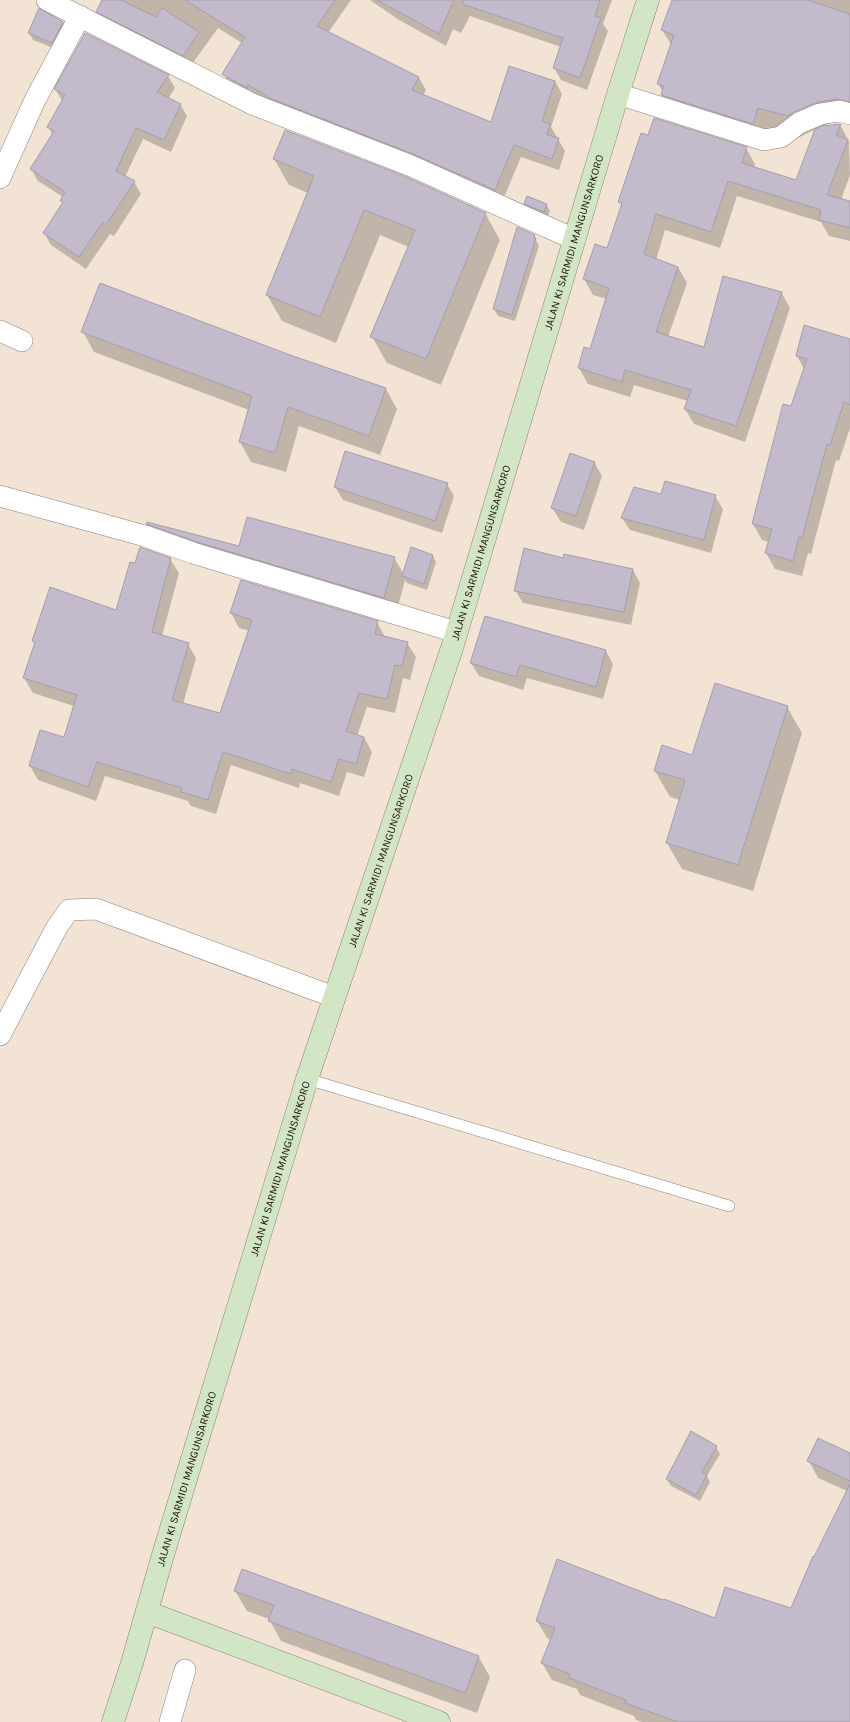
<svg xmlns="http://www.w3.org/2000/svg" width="850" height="1722" font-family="Karla,sans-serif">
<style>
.shadow{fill:#0003}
.building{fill:#c3bacb;stroke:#a59dad}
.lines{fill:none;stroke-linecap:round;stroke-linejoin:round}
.service-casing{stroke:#8e8074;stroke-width:12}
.minor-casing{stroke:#8e8074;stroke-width:22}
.secondary-casing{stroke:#8e8074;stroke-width:23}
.service{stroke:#fff;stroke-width:11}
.minor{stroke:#fff;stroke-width:21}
.secondary{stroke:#d2e5c5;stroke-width:22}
.labels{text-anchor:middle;stroke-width:3;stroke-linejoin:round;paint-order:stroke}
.street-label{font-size:11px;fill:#1c1712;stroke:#fff}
</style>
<rect width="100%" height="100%" fill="#f2e3d5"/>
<g class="shadow">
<polygon points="103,0 351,0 328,33 419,78 426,90 423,96 491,123 555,81 562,94 551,127 565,151 559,170 521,157 502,202 231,87 224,74 242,43 218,28 190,67 105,24 98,12"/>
<polygon points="370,0 612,0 603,24 608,31 587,90 561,80 554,68 561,47 470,16 461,33 453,29 446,46 399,20"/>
<polygon points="673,0 850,0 850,120 830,123 824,126 840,125 849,141 850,175 841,200 850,202 850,241 829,236 821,222 737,196 720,248 665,230 656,260 678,267 687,283 668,337 704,349 781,292 790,308 745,442 694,424 685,409 688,401 634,385 630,397 588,384 579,368 591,351 607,299 593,295 584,279 607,249 622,206 619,202 649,136 746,148 755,164 754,168 797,181 816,129 800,137 770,129 765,145 675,116 662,95 663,92 658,84 672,46 662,30"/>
<polygon points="63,22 67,29 56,49 33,40 29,33"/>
<polygon points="85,34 168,76 175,88 168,99 180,104 187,116 171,152 143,139 125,177 134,182 141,194 114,236 110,234 86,269 51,245 44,233 63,204 61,201 63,197 38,181 31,169 53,135 48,127 63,102 55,89"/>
<polygon points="274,159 485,213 500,240 441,385 387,363 372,337 409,247 380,235 336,343 282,321 267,295 308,193 289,185"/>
<polygon points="525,203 546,204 550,211 547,218 529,210"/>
<polygon points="534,236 539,246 515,321 498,316 494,309"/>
<polygon points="83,332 386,389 397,409 380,455 299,426 286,472 251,462 240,442 249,410 94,352"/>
<polygon points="850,340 850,428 839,461 836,460 811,554 808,553 802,576 775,569 766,553 769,542 762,540 753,524 804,369 797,356"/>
<polygon points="594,462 602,476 584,530 561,522 552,508"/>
<polygon points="447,484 454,496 442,533 343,500 335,487"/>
<polygon points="662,495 715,496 723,509 711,553 630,530 622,518"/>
<polygon points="147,524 240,547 394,558 404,574 433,556 436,562 427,590 407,583 405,580 395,618 159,544"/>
<polygon points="170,559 179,573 162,636 188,644 196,658 183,704 221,715 250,631 239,628 231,613 377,622 385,637 407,643 416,657 410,680 403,678 395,713 367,707 357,736 364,737 372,752 364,777 347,772 339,796 300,783 299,788 231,765 216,814 191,806 188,801 105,776 96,801 38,780 30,766 64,738 74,706 33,693 24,678 35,645 33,641 117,611 136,564"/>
<polygon points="564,559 633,570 640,583 631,625 523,603 515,590"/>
<polygon points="606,651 613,664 603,699 527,678 523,690 479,676 471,663"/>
<polygon points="787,707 802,733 753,891 682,869 667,843 680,800 670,797 655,771 693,756"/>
<polygon points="716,1447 720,1454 707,1476 710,1482 700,1501 671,1486 667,1479"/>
<polygon points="850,1454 850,1722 642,1722 636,1720 634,1716 580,1695 577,1689 552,1680 542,1663 551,1640 547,1638 537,1621 664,1602 716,1620 791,1609 847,1491 818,1478 809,1461"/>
<polygon points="235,1591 478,1656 490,1677 477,1713 281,1641 269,1619 247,1611"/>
</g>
<g class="building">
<polygon points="102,0 121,0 156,17 162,8 199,32 183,56 96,12"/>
<polygon points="185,0 335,0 317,26 419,77 412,90 491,122 509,66 555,81 542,121 550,124 547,135 559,138 552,159 514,145 495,190 413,154 272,99 248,85 247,88 222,74 245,37"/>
<polygon points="377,0 454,0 439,34"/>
<polygon points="463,0 600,0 595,16 601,18 580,78 553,68 563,38 462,4"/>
<polygon points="672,0 808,0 850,14 850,102 837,99 818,102 794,112 788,116 758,108 753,124 661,95 664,86 657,84 674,35 661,30"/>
<polygon points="39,8 63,22 52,43 28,33"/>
<polygon points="85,33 169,75 157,92 181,104 164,140 136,128 116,171 135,181 106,225 103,222 79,257 43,233 63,202 60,201 65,192 30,169 54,131 47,127 65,95 54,89"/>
<polygon points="654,118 747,147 742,163 796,180 815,129 823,126 841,124 836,135 848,140 827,195 850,201 850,228 819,220 821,210 728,181 711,232 656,214 644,254 678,267 656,332 704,347 723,276 782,292 736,426 684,409 691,390 625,370 622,382 578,368 584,347 590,349 609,288 583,279 595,244 607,248 622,203 618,202 641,133 648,135"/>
<polygon points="285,130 404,176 486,213 426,359 370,337 415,230 364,210 320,317 266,295 314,176 273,159"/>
<polygon points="527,196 547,204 544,212 524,204"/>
<polygon points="517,227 535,235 534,238 536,238 512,315 493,309"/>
<polygon points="100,283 290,355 386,388 369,436 288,407 275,453 239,442 252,396 81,332"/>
<polygon points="804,325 850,339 850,405 844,402 830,445 827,444 802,538 799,537 793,561 765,553 772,529 752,524 783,404 791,406 807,359 796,356"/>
<polygon points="345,451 448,483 435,521 334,487"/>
<polygon points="570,453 595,462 576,516 551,508"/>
<polygon points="665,481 716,495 704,540 621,518 634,487 661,494"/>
<polygon points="247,517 395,557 384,598 197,542 146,524 147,522 239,546"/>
<polygon points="140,547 171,558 152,632 189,643 172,700 220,713 252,620 230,613 241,580 378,621 375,634 408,642 402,666 395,665 387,699 359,693 346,731 364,737 356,764 339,759 331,782 292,769 291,774 223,752 208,800 181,792 182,788 97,762 88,787 29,766 40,730 64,737 77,695 23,678 35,642 32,641 50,587 116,610 130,562 135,563"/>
<polygon points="411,547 433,555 424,584 402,576"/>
<polygon points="524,548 563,558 564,554 633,569 624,612 514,591"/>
<polygon points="485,616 606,650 596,687 520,665 516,677 470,663"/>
<polygon points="715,683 788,706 738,865 666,843 685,780 654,771 662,745 692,755"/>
<polygon points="691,1431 717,1446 702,1472 707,1475 696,1495 666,1479"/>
<polygon points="818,1438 850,1453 850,1481 807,1461"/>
<polygon points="850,1484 850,1722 678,1722 625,1703 626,1700 569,1678 570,1674 541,1663 555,1628 536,1621 557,1559 663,1600 664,1599 715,1618 725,1587 791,1608 813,1556 814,1557"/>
<polygon points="242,1569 479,1656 465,1693 268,1621 274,1605 234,1591"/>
</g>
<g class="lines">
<g class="service-casing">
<polyline id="service" points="307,1079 729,1206"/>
</g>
<g class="minor-casing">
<g id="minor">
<polyline points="47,0 252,104 409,165 574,239"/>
<polyline points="618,94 764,140 781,137 799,123 820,114 839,111 850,114"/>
<polyline points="0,178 35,100 80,16"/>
<polyline points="0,331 22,341"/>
<polyline points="0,496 145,536 193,553 456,632"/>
<polyline points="0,1035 57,927 69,910 96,909 334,997"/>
<polyline points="170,1722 185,1670"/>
</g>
</g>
<g class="secondary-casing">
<g id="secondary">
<polyline points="147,1612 439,1722"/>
<path id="s1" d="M113 1722 132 1663 163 1555 307 1079 452 648 618 94 648 0"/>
</g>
</g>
<use href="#service" class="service"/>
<use href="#minor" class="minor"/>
<use href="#secondary" class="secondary"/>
</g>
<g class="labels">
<g class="street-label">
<text dy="4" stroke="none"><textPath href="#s1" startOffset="1550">JALAN KI SARMIDI MANGUNSARKORO</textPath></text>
<text dy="4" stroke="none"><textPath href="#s1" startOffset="1226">JALAN KI SARMIDI MANGUNSARKORO</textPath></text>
<text dy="4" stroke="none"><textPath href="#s1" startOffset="902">JALAN KI SARMIDI MANGUNSARKORO</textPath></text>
<text dy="4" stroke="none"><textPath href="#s1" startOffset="578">JALAN KI SARMIDI MANGUNSARKORO</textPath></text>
<text dy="4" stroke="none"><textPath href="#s1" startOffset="254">JALAN KI SARMIDI MANGUNSARKORO</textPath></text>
</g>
</g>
</svg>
